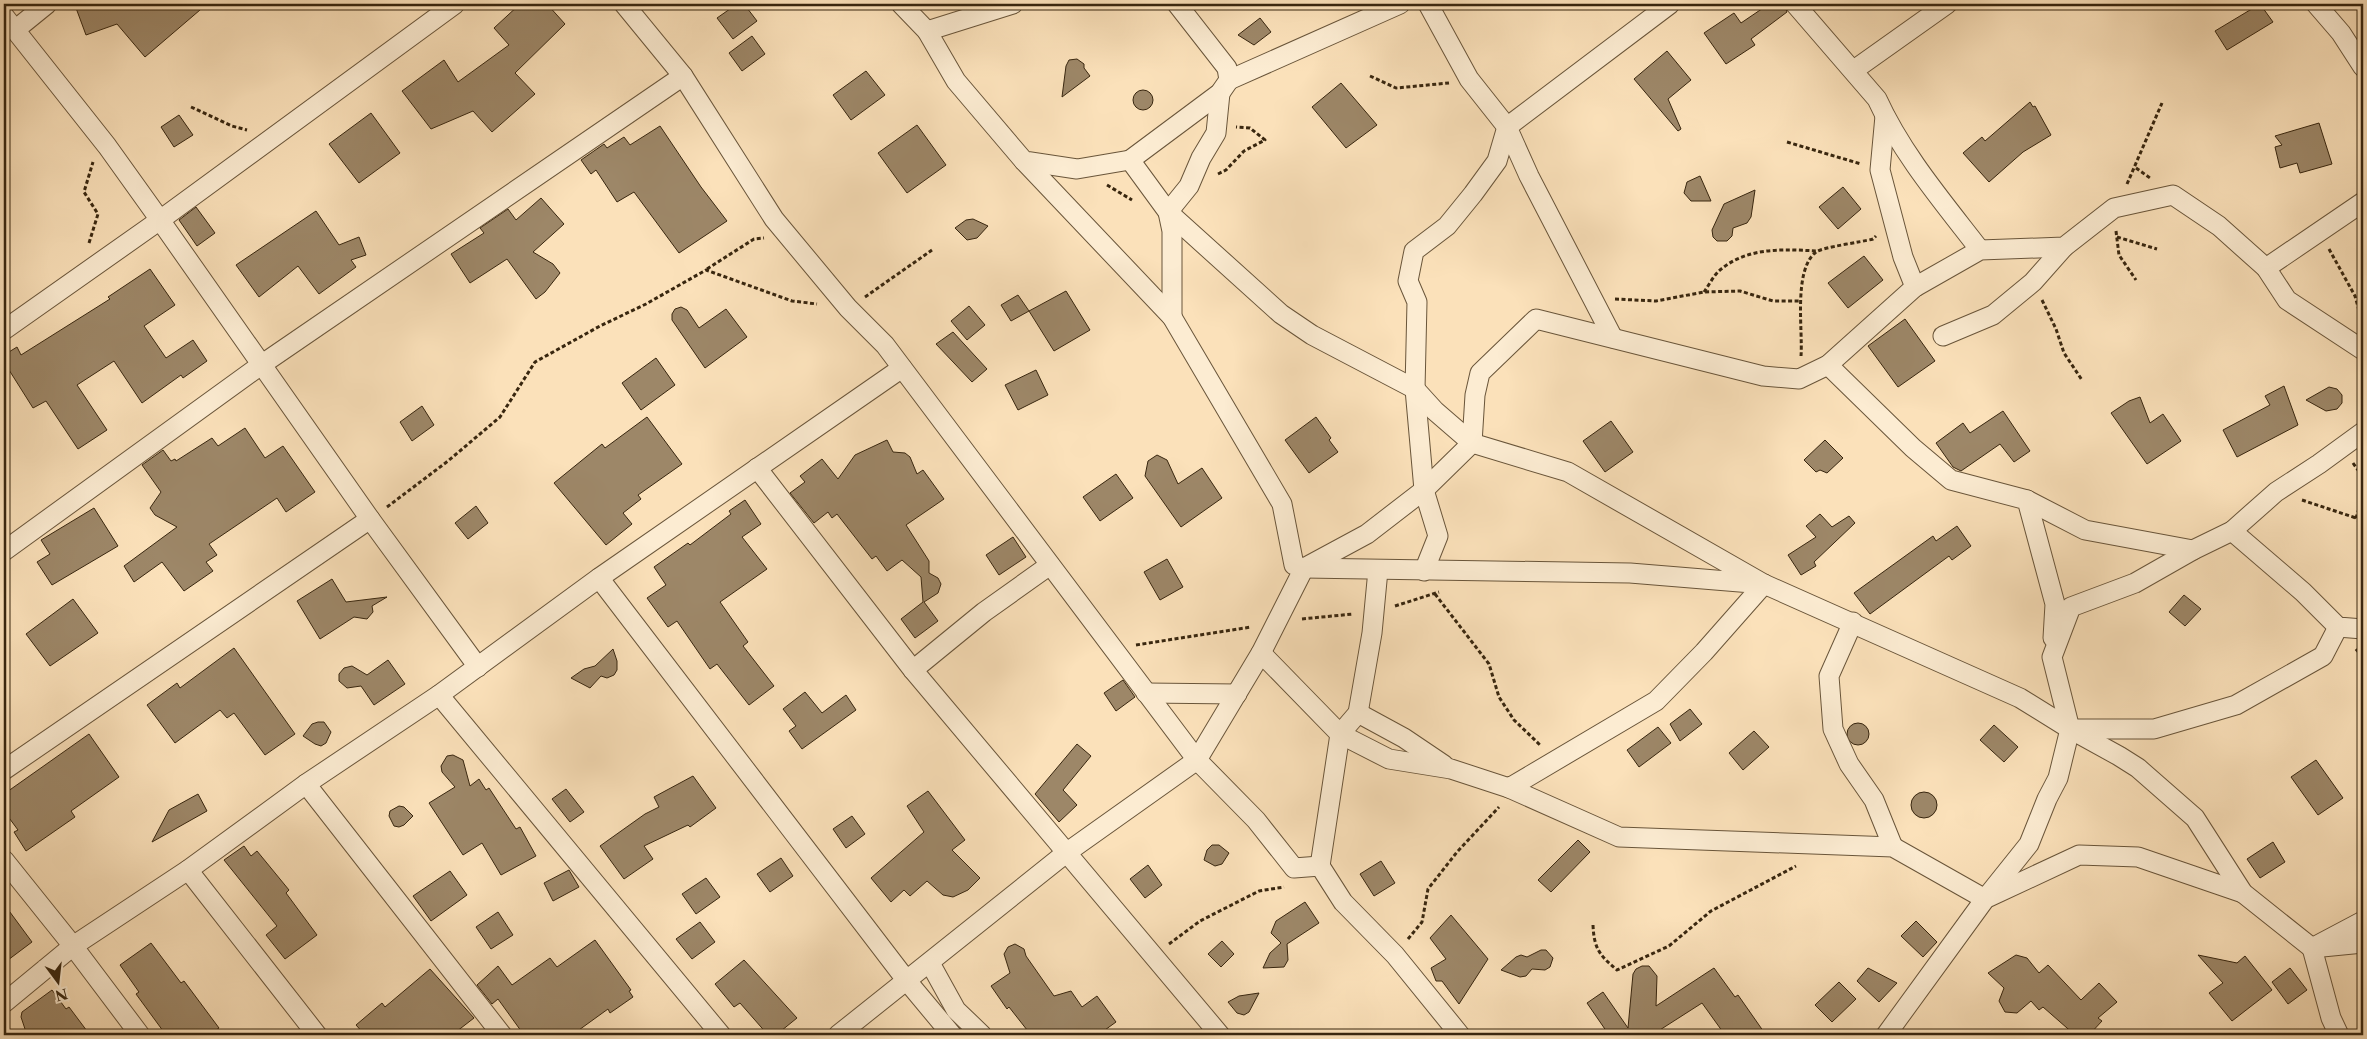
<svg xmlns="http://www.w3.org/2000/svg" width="2367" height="1039" font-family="'Libre Caslon Text',serif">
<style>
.building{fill:#9d8768;stroke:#38260f}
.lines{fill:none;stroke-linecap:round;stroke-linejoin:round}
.street-casing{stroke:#69553a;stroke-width:21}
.path{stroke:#38260f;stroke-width:3;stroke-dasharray:4 2.5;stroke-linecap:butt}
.street{stroke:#fcecd2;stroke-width:19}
</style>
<rect width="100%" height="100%" fill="#fbe1ba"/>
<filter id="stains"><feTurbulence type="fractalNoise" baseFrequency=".004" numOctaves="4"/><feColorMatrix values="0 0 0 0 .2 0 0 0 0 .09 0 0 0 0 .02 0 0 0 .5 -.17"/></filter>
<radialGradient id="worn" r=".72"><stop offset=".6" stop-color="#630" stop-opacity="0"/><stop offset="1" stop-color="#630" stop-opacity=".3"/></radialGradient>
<g class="building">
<polygon points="87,4 207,4 145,57 117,24 86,35 76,8"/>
<polygon points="520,4 547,4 565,24 515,73 535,94 492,132 473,111 431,129 402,91 444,60 458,82 509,45 494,28"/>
<polygon points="737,4 744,4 757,21 733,39 717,18"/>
<polygon points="1769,4 1784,4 1787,12 1751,39 1755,45 1726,64 1704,33 1734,13 1741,23"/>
<polygon points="2260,4 2273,22 2227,50 2215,31"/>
<polygon points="1260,18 1271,32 1254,45 1238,35"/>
<polygon points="752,36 765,54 742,71 729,53"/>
<polygon points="1667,51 1691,80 1668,99 1681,129 1678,131 1634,79"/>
<polygon points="1077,59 1084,64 1084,68 1090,76 1062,97 1066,66 1069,60"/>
<polygon points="866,71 885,95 851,120 833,95"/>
<polygon points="1341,83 1377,125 1346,148 1312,107"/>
<circle cx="1143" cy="100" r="10"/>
<polygon points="2030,102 2033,107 2035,106 2051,135 2023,152 1989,182 1963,153 1982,137 1985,141"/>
<polygon points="371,113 400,153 359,183 329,144"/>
<polygon points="179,115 193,135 174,147 161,127"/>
<polygon points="2319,123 2332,164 2300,173 2297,163 2280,168 2275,147 2282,145 2275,136"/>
<polygon points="917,125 946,165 907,193 878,153"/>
<polygon points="660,126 701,187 727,221 679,253 634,192 617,202 596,170 591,174 581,160 604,144 607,148 624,137 630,145"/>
<polygon points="1700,176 1711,201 1691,201 1684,193 1687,182"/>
<polygon points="1843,187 1861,209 1838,229 1819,207"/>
<polygon points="1755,190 1751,217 1747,223 1733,228 1732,236 1727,241 1717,241 1713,237 1712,230 1724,204"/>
<polygon points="541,198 564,224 533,252 553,264 560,273 545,292 536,299 507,259 470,283 451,254 484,233 480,228 508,209 516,220"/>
<polygon points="196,207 215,233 197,246 179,220"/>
<polygon points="316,211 339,245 359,237 366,255 351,260 356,267 319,294 298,266 259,297 236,265"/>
<polygon points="973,219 988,226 977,238 967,240 955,228 966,220"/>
<polygon points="1864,256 1883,280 1848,308 1828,283"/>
<polygon points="150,269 175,305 144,326 166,358 193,340 207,361 183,378 181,375 142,403 114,361 77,385 107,430 78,449 46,401 33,408 4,362 4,355 17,347 21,355 110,299 108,297"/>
<polygon points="1066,291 1090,330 1054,351 1029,311"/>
<polygon points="1018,295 1029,311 1011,321 1001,305"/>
<polygon points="969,306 985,325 967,340 951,321"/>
<polygon points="681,307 687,310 699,328 726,309 747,337 705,368 672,320 672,314 675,309"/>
<polygon points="1905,319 1935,361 1898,387 1868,346"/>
<polygon points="953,332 987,369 972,382 936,344"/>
<polygon points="656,358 675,385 641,410 622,383"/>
<polygon points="1036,370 1048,395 1018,410 1005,385"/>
<polygon points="2284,386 2298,425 2237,457 2223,430 2270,405 2265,396"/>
<polygon points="2329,387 2337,389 2342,395 2342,403 2337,409 2326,411 2306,400"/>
<polygon points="2140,397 2150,423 2163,414 2181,441 2147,464 2111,413 2129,401"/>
<polygon points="422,406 434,425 412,441 400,422"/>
<polygon points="2003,411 2030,451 2014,462 2000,444 1961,471 1953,467 1936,443 1963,423 1970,433"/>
<polygon points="647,417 682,464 638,495 641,499 623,513 632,524 606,545 554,483 602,444 605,448"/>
<polygon points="1316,417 1331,438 1329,440 1338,452 1309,473 1285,440"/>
<polygon points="1611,421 1633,452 1605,472 1583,441"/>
<polygon points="245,428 265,458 283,446 315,492 286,512 277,498 209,544 217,555 206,562 213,571 184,591 162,562 134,582 124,566 177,527 155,515 150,508 161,492 142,465 163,450 171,461 175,459 176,461 212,438 218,446"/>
<polygon points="887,440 893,452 905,453 910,457 917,474 923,470 944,499 906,525 929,561 929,573 938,578 941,584 938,593 924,602 938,621 915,638 901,619 923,602 921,577 902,560 887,571 876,556 872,559 837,514 832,518 828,512 814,523 790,493 805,482 800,476 822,459 838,479 855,455"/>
<polygon points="1825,440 1843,458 1827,473 1820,470 1816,472 1804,460"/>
<polygon points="1157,455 1167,460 1178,484 1202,468 1222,498 1181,527 1145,476 1148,461"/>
<polygon points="1116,474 1133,498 1100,521 1083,497"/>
<polygon points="745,500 761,524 742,537 767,569 720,602 748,642 743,646 774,686 749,705 717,664 710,669 677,621 668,627 647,598 666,585 654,567 688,543 690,545 731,514 729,511"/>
<polygon points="476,506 488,523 468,539 455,523"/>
<polygon points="94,508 118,546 52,585 37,562 50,554 41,540"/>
<polygon points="1820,514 1832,527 1849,516 1855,523 1814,562 1816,566 1801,575 1788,555 1816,537 1806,526"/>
<polygon points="1957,526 1971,546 1952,560 1949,556 1870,614 1854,593 1933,536 1936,541"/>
<polygon points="1013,537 1026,557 999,575 986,555"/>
<polygon points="1167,559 1183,587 1160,600 1144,572"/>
<polygon points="332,579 346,602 387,597 372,606 373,612 367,619 354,617 320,639 297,601"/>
<polygon points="2184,595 2201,609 2185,626 2169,612"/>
<polygon points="73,599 98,633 50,666 26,634"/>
<polygon points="234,648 295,734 265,755 234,713 227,718 220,710 175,743 147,705 177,683 180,688"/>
<polygon points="613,649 617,661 617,670 614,675 607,678 601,676 590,688 571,678 584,669 595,666"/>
<polygon points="388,660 405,684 374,705 361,686 347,688 339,681 339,674 344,668 352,666 367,675"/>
<polygon points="1123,680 1135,697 1116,711 1104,693"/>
<polygon points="805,692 822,713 846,695 856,710 802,749 789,731 796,726 783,709"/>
<polygon points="1690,709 1702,724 1680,741 1670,724"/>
<polygon points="318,722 324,722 331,732 326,743 321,746 315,744 303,736 312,724"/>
<circle cx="1858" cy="734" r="11"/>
<polygon points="1994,725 2018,747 2004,762 1980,740"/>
<polygon points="1658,727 1671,743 1639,767 1627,750"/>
<polygon points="1754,731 1769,747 1743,770 1729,753"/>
<polygon points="89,734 119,777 71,811 75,817 26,851 14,832 18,830 4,811 4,794"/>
<polygon points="1077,744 1091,756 1063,790 1077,805 1059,822 1035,794"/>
<polygon points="453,755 463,760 470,786 479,779 486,790 489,788 516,829 520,827 536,856 501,875 482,843 463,855 429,803 455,787 442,772 441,766 447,756"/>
<polygon points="2316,760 2343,798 2318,815 2291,777"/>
<polygon points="693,776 716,808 690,827 688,825 644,846 653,859 624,879 600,846 645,814 659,807 654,797"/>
<polygon points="566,789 584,812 570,822 552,799"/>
<polygon points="928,791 965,840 952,850 980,878 968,890 953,897 943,895 927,881 910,896 904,890 891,902 871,878 924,832 907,806"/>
<circle cx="1924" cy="805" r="13"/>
<polygon points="198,794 207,811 152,842 169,810"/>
<polygon points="399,806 404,807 413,816 404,825 399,827 394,826 389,816 390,811"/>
<polygon points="852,816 865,834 846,848 833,829"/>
<polygon points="1578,840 1590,852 1551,892 1538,880"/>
<polygon points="2273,842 2285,862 2260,878 2247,859"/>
<polygon points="1212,845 1219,845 1229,853 1222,864 1215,866 1204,860 1207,850"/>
<polygon points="244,846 251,856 257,851 289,890 286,893 317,935 285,959 266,935 277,926 224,860"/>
<polygon points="781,858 793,876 770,892 757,874"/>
<polygon points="1381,861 1395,883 1374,896 1360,874"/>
<polygon points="1148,865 1162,885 1145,898 1130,879"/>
<polygon points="569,870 579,887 553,901 544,883"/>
<polygon points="450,871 467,895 431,921 413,896"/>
<polygon points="706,878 720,897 696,914 682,894"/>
<polygon points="1305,902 1319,923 1287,944 1288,960 1284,967 1263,968 1270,953 1281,943 1271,933 1276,921"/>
<polygon points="4,904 32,942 4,963"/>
<polygon points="498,912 513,935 491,949 476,927"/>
<polygon points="1451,915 1488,959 1459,1004 1442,981 1436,981 1431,968 1446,959 1430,938"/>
<polygon points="1916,921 1937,942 1923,957 1901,936"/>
<polygon points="700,922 715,942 692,959 676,939"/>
<polygon points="595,940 631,990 629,991 633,997 610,1013 608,1009 572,1035 524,1035 498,999 492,1004 477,985 498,966 512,985 550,958 557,967"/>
<polygon points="1222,941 1234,954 1221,967 1208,954"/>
<polygon points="151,943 181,983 184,981 219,1028 209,1035 166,1035 136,994 139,992 120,965"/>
<polygon points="1015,944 1024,949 1026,956 1054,996 1071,991 1082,1007 1097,996 1116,1022 1098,1035 1031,1035 1009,1007 1007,1009 991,986 1010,973 1004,954 1008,947"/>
<polygon points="1541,950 1546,950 1553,958 1550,967 1545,970 1532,969 1526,976 1520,977 1501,970 1516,957 1521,955 1527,957"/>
<polygon points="2016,955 2027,958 2039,973 2048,965 2081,1000 2099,983 2117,1002 2098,1018 2102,1021 2089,1035 2075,1035 2043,1007 2039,1010 2031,1001 2017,1013 2005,1012 1999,1001 2004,988 1988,973"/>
<polygon points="2198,955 2237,963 2245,956 2272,990 2232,1021 2209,993 2223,983"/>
<polygon points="744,960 797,1018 776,1035 768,1035 740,1003 734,1007 715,984"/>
<polygon points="1642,966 1649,966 1657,976 1656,1006 1714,968 1735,997 1738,995 1766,1035 1725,1035 1702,1003 1652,1035 1609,1035 1587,1003 1603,992 1628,1028 1633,974 1636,969"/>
<polygon points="1868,968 1897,983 1879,1002 1857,981"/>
<polygon points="2290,968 2307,990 2288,1004 2272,982"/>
<polygon points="430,969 474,1018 452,1035 365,1035 356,1025 382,1003 385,1007"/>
<polygon points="1839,982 1856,999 1832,1022 1815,1005"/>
<polygon points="52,990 66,1009 69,1007 90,1035 27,1035 21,1017 22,1012"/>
<polygon points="1259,993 1249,1012 1244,1015 1237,1013 1228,1002 1239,996"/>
</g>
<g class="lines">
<g class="street-casing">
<g id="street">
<polyline points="624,4 683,76 774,219 848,308 885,345 1197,760 1256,820 1294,868 1320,866"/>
<polyline points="901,4 927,31 956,81 1024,161 1077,169 1130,160 1168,212 1281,314 1312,335 1415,389 1435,411 1472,443 1568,472 1764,584 2020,698 2070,729 2119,756 2138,768 2195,818 2243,893 2312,948 2363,943"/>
<polyline points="1428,4 1469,79 1507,127 1529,176 1613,338"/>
<path d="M1795 4 1877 99C1902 154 1943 202 1980 250"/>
<polyline points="2316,4 2341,33 2363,67"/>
<polyline points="4,16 107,146 160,220 370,519 478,667"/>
<polyline points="15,30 47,4"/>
<polyline points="927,31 1013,4"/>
<polyline points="1854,70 1947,4"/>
<polyline points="1229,80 1400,4"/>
<polyline points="1885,116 1880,170 1903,257 1915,287"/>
<polyline points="1130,160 1220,93 1229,80 1227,68 1177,4"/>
<polyline points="1024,161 1172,317 1282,504 1294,565 1304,568 1630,573 1764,584 1704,652 1656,701 1509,788 1451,769 1389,759 1340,734 1261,653"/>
<polyline points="2266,268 2363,202"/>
<polyline points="1172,317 1172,231 1168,212 1189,186 1201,158 1216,133 1220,93"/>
<polyline points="4,330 160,220 455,4"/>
<polyline points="1943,336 1993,315 2033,282 2064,247"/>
<polyline points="1828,365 1913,448 1951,480 2027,500 2055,604 2053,638"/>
<polyline points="757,468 913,670 1220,1035"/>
<polyline points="2027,500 2085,530 2193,550"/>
<polyline points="2232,531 2303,592 2338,627 2363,629"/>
<polyline points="4,551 261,365 683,76"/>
<polyline points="1378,570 1372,633 1358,713 1340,734 1320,866 1343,902 1395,955 1460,1035"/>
<polyline points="1424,571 1438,536 1424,490 1415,389 1417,302 1408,281 1414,251 1447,226 1473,194 1497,161 1507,127 1670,4"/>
<polyline points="599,578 907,981 952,1035"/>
<polyline points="1853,622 1829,676 1833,729 1849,764 1874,800 1893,847"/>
<polyline points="913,670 984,612 1050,565"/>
<polyline points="1146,693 1237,694"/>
<polyline points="439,695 721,1035"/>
<polyline points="1358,713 1404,738 1444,765"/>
<polyline points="2071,729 2154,729 2236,705 2323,656 2338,627"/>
<polyline points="4,770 370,519"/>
<polyline points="306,784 502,1035"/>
<polyline points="1509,788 1619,837 1893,847 1985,899"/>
<polyline points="4,860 73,946 140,1035"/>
<polyline points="188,870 317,1035"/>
<polyline points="1989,897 2079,855 2138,857 2243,893"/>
<polyline points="930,963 956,1010 982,1035"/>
<polyline points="4,1003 73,946 188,870 306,784 439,695 599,578 902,368"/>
<polyline points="838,1035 1066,853 1197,760 1261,653 1304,568 1367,534 1424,490 1472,443 1475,395 1480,373 1536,319 1763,376 1799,379 1828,365 1915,287 1980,250 2064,247 2114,208 2173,195 2219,226 2266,268 2287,300 2363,350"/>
<polyline points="1886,1035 1985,899 2029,844 2047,799 2058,778 2070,729 2052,657 2071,607 2135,583 2193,550 2232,531 2276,492 2319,464 2363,432"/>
<polyline points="2339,1035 2331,1018 2312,948 2363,921"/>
</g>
</g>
<g class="path">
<polyline points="1370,76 1396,88 1449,83"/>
<polyline points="191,107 232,126 247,130"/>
<polyline points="1787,142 1861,164"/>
<polyline points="2136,168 2150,178"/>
<polyline points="1218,174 1226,170 1244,151 1265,140 1250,128 1236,127"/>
<polyline points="2127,184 2162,103"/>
<polyline points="1107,185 1132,200"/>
<polyline points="2116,231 2119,255 2136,280"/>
<polyline points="2117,237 2157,249"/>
<polyline points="89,243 98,214 84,192 93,162"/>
<polyline points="2329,249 2355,296 2363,325"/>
<polyline points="707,269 754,239 764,238"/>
<path d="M1704 292C1709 285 1714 275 1720 270 1747 247 1784 249 1816 251"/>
<polyline points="865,297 932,250"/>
<polyline points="1615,299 1656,301 1704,292 1740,291 1773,301 1799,301"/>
<polyline points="2042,300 2056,329 2064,353 2082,380"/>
<path d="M1801 356C1803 330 1793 270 1816 252 1823 247 1862 242 1873 239L1876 236"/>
<polyline points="2353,463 2363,477"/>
<polyline points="2363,496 2356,518 2363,526"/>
<polyline points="2302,500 2356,518"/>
<polyline points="387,507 448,461 500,417 535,362 600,326 646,304 706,270 792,301 817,304"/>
<polyline points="1435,594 1489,664 1499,697 1514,720 1540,745"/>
<polyline points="1395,606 1439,592"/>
<polyline points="1302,619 1353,614"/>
<polyline points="1136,645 1251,627"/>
<polyline points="2356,649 2363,658"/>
<path d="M1593 925C1594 948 1599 955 1617 970L1669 946 1711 911 1796 866"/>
<polyline points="1408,939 1422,922 1428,889 1457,852 1499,807"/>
<polyline points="1169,944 1200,921 1259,891 1284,887"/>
</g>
<use href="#street" class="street"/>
</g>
<rect width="2367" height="1039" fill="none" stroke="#fbe1ba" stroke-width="20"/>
<rect x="5" y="5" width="2357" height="1029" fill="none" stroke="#38260f" stroke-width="2.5"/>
<rect x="10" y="10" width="2347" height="1019" fill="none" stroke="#38260f"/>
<g transform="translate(58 982) rotate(165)" stroke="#fcecd2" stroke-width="4" paint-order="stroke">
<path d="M0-4L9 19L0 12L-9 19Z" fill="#38260f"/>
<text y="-8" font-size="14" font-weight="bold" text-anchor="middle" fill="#38260f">N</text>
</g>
<rect width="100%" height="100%" filter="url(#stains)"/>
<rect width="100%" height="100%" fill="url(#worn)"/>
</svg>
